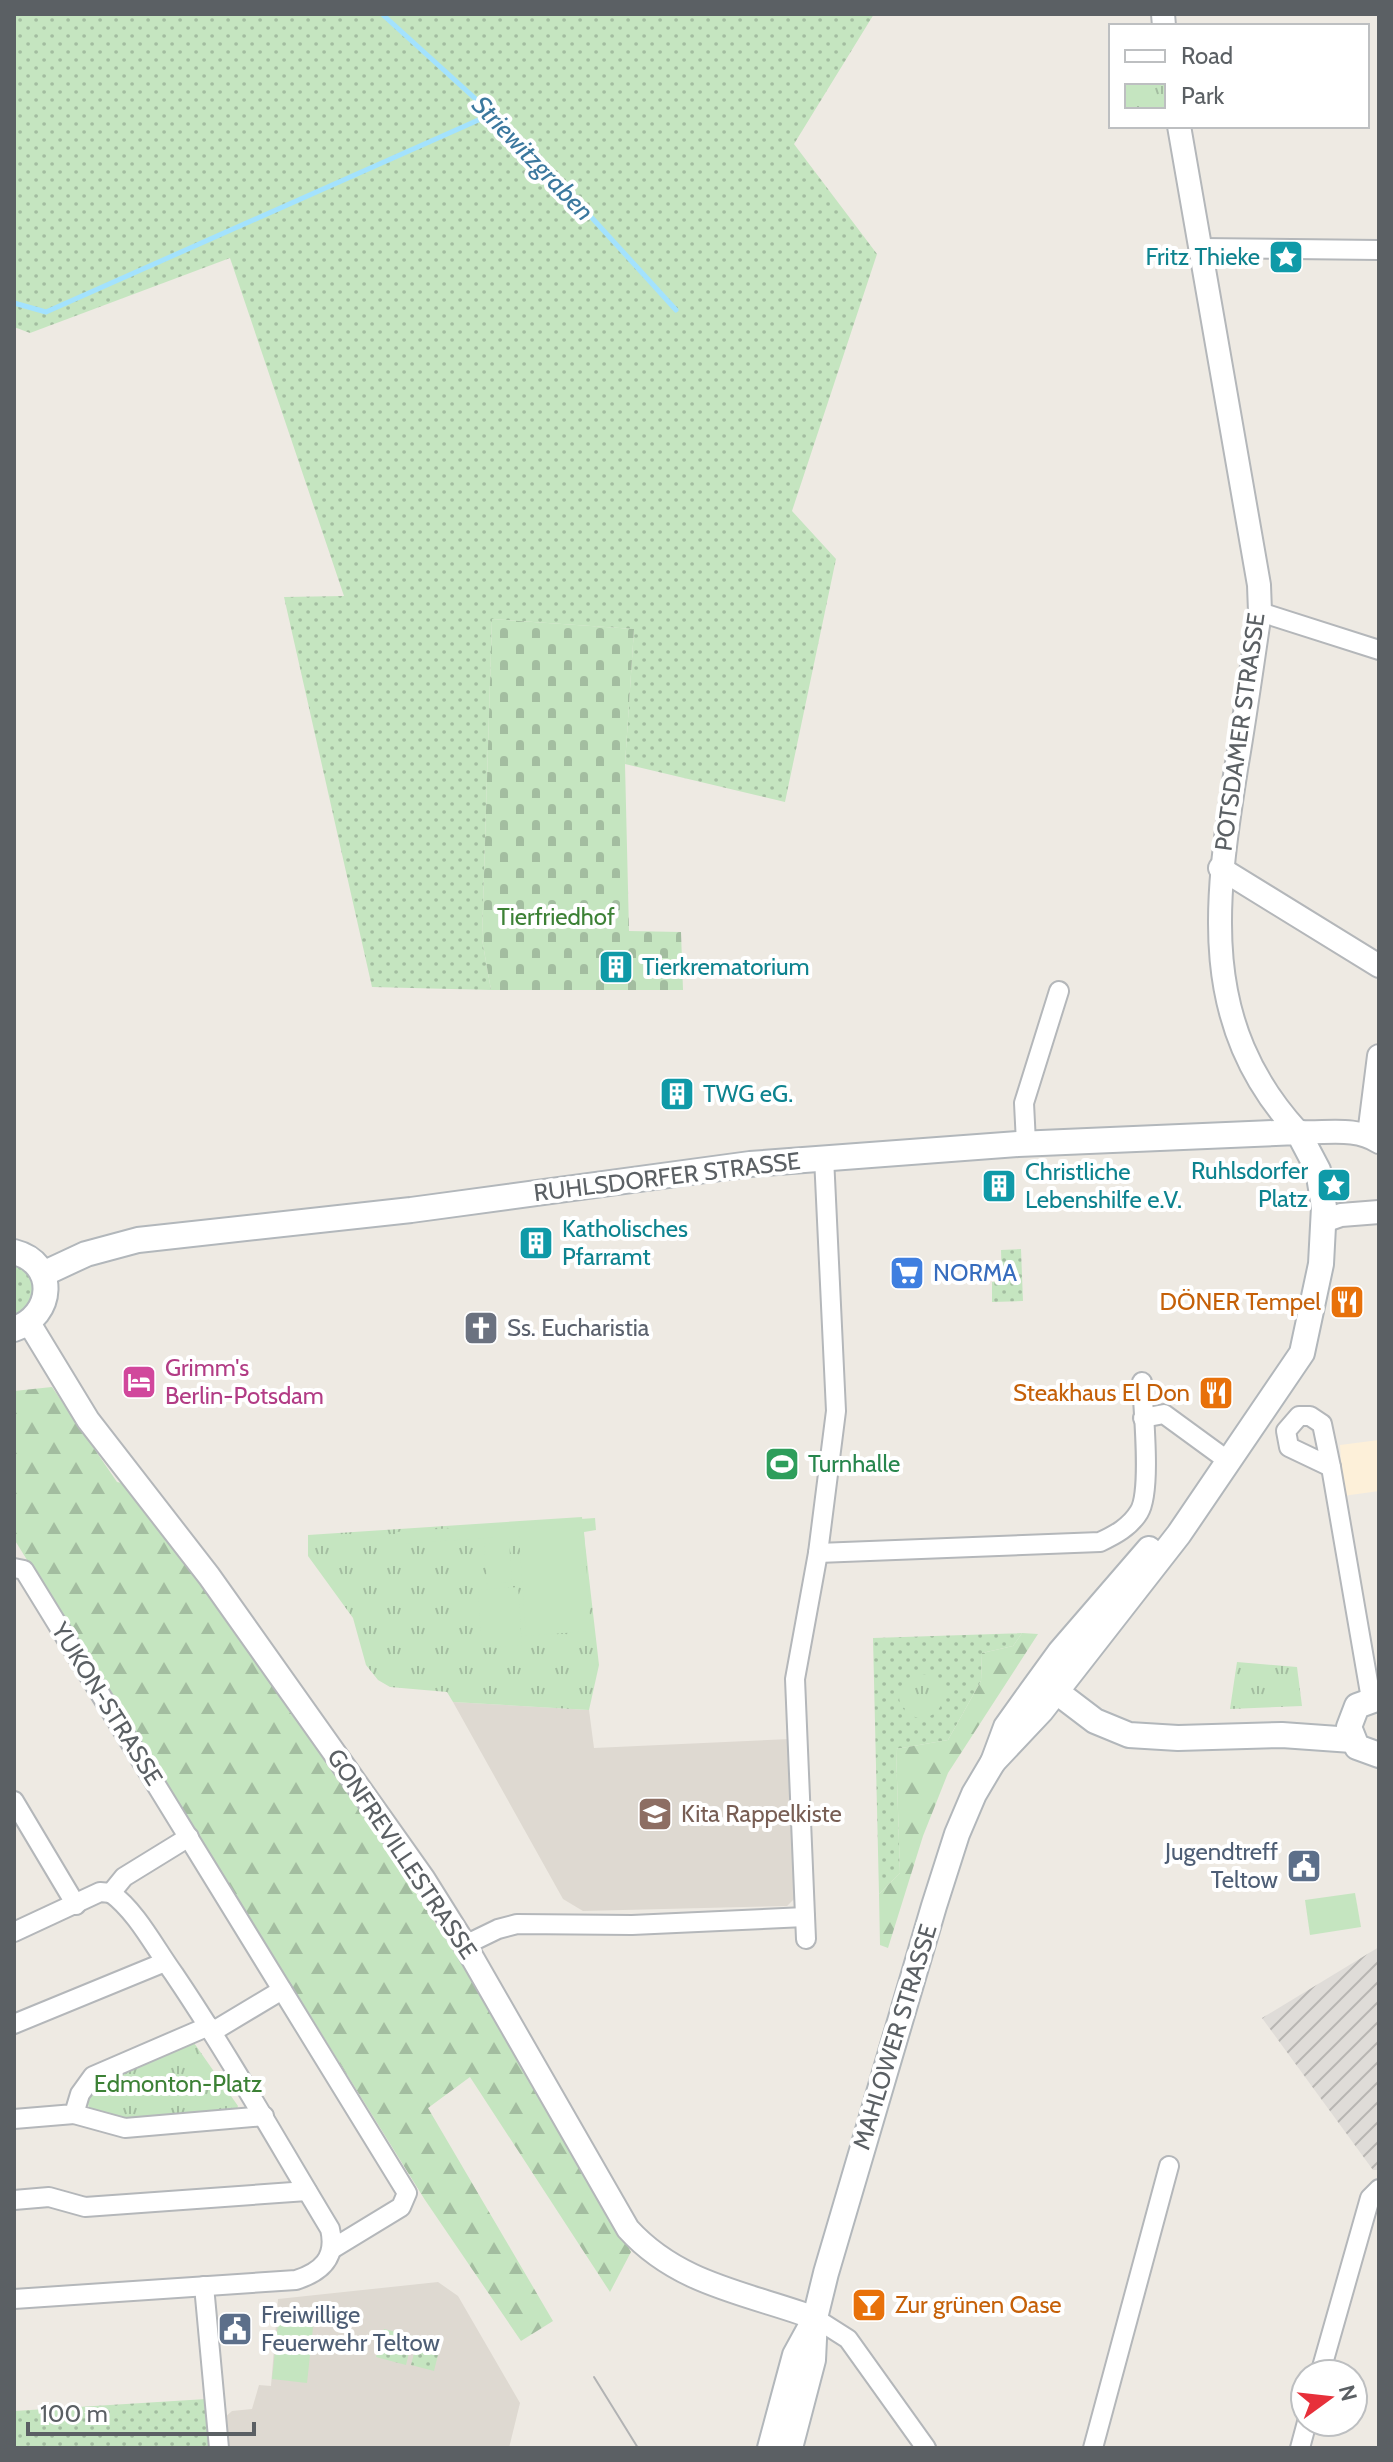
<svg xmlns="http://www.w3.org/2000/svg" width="1393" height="2462" font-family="Cabin,sans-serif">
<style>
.commercial{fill:#fdf0d9}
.industrial{fill:url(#industrial-furrows)}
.education{fill:#ded9d1}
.grass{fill:url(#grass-dots)}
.forest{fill:url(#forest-firs)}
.cemetery{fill:url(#cemetery-stones)}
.park{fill:url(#park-tufts)}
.pitch{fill:#c5e5c0}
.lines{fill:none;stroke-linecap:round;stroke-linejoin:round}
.stream{stroke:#a3e2fe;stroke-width:5}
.minor-casing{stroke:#b4b7ba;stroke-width:22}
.tertiary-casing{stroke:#b4b7ba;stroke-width:26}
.secondary-casing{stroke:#b2b7bb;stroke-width:28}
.minor{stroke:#fff;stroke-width:18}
.tertiary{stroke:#fff;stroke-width:22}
.secondary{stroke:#fff;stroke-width:24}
.tram{stroke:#b2b3b4;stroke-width:2}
.labels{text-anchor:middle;stroke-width:8;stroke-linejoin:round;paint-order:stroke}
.culture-label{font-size:24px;fill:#0d838f;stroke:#fff;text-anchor:start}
.street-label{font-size:24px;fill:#5b6064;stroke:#fff}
.park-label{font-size:24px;fill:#3c8135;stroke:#fff}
.shop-label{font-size:24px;fill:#366cbe;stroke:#fff;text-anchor:start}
.food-label{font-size:24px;fill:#c56008;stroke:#fff;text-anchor:end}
.worship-label{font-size:24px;fill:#5b616d;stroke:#fff;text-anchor:start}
.hotel-label{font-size:24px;fill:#b23c85;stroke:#fff;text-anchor:start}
.leisure-label{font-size:24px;fill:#27864d;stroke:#fff;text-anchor:start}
.education-label{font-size:24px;fill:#785e54;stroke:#fff;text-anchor:start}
.service-label{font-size:24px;fill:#4e5e75;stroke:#fff;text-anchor:end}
.water-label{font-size:26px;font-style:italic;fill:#3b789e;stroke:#fff}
</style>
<defs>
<pattern id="industrial-furrows" width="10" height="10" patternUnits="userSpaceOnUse" patternTransform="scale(2)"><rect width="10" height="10" fill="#dfdcd8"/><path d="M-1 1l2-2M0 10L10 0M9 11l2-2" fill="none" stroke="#b8b6b3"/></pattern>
<pattern id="grass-dots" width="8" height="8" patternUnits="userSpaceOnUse" patternTransform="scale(2)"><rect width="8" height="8" fill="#c5e5c0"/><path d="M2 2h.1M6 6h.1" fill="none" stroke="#a3bda0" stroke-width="1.8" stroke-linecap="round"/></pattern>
<pattern id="forest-firs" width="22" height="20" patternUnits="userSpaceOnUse" patternTransform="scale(2)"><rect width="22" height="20" fill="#c5e5c0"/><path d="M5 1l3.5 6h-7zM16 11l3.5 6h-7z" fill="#a3bda0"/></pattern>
<pattern id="cemetery-stones" width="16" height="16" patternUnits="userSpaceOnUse" patternTransform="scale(2)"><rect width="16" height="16" fill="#c5e5c0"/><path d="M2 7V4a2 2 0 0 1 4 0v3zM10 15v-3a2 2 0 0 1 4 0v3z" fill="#a3bda0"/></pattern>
<pattern id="park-tufts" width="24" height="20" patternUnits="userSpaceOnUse" patternTransform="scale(2)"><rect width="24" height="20" fill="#c5e5c0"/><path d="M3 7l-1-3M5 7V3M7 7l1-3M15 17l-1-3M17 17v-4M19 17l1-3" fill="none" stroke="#a3bda0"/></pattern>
</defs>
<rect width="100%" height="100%" fill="#eeeae3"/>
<polygon class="commercial" points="1379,1440 1379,1491 1343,1496 1340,1445"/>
<polygon class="industrial" points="1379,1947 1379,2170 1373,2170 1262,2018"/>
<g class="education">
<polygon points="453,1702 589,1710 594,1748 790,1739 796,1897 787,1906 583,1911 563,1899"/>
<polygon points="438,2282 458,2296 520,2403 509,2448 228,2448 224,2418 232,2411 252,2409 259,2385 271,2386 278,2299"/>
</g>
<g class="grass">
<polygon points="14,14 874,14 794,144 877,254 792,511 836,559 785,802 625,764 634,629 492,619 482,939 491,990 372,987 284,597 344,596 230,258 30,333 14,327"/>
<polygon points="1021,1249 1023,1301 992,1302 992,1282 1002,1281 1001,1250"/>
<polygon points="14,1262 33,1274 37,1300 14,1319"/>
<polygon points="1022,1633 1013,1646 982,1653 981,1681 948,1740 896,1749 900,1873 879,1894 873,1638"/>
<polygon points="384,2329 413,2336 406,2365 376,2357"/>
<polygon points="418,2337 441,2343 434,2371 411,2365"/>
<polygon points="206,2399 210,2448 14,2448 14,2411"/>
</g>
<g class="forest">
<path d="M52 1387 117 1482 126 1484C241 1637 353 1794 456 1955 518 2051 574 2152 631 2252L610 2292 470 2077 428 2108 553 2321 521 2341 425 2200 14 1539V1391Z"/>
<polygon points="1022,1633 1038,1634 948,1773 923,1836 888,1948 880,1945 879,1894 900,1873 896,1749 948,1740 981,1681 982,1653 1013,1646"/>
</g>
<polygon class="cemetery" points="492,619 634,629 625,764 629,931 681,932 683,990 491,990 482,939"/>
<g class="park">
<polygon points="582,1517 599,1665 589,1710 453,1702 447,1692 390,1687 378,1680 366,1665 353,1618 308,1556 308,1535"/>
<polygon points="1237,1662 1297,1667 1302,1706 1230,1709"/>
<circle cx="921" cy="1696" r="22"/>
<path d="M192 2040 238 2106 236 2112C203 2115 118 2132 93 2111 87 2107 87 2101 87 2094L92 2086Z"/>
</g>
<g class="pitch">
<polygon points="595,1518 596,1530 584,1532 591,1631 526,1636 519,1536 397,1544 396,1532"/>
<polygon points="509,1542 512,1582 487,1584 484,1544"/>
<polygon points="518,1587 522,1645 482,1648 478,1590"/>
<polygon points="1355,1893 1361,1927 1310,1935 1305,1900"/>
<polygon points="279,2314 314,2318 307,2383 272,2379"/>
</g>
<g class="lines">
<g class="stream">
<polyline points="382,14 521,140 676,310"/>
<polyline points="14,303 46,312 492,114"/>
</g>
<g class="minor-casing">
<g id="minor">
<polyline points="1200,248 1379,250"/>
<polyline points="1260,612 1379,650"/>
<polyline points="1026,1143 1024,1103 1059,991"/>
<polygon points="1299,1416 1310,1416 1322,1424 1331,1467 1289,1447 1286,1431"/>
<polyline points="1143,1418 1164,1414 1227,1460"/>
<polyline points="1331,1467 1371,1699"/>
<path d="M818 1553 1100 1542C1115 1535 1130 1527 1139 1512 1152 1492 1143 1408 1142 1382"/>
<polyline points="14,1568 24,1570 407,2193 401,2207 332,2249"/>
<polyline points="14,1801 76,1905"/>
<polyline points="111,1893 124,1877 189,1837"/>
<polyline points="14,1932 100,1892 111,1893"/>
<polyline points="806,1939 795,1679 818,1553 836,1411 824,1157"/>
<polyline points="465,1945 498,1929 517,1924 632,1925 805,1917"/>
<polyline points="14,2024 165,1962"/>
<polyline points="212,2032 282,1990"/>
<polyline points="74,2114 125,2128 264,2116"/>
<polyline points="14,2119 74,2114 80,2094 93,2076 209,2026"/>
<polyline points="14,2200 49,2197 85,2207 307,2191"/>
<polyline points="204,2286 219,2448"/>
<path d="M14 2299 296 2280C321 2272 337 2258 330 2229 278 2143 230 2057 174 1974 155 1948 137 1912 111 1893"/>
<polyline points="815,2318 848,2339 926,2448"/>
<polyline points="1320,2374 1370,2198 1379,2189"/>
<polyline points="1093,2448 1169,2166"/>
<polyline points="1300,2448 1307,2422"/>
</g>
</g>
<g class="tertiary-casing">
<g id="tertiary">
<polyline points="1163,14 1164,26"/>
<path d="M1179 126 1259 585 1260 612C1252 665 1245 717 1236 769 1215 903 1198 1023 1298 1132 1325 1134 1355 1126 1379 1142"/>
<polyline points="1220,868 1379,966"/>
<polyline points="1369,1135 1379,1056"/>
<polyline points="1324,1221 1341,1215 1379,1212"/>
<path d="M29 1323 88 1420 209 1576 423 1878 465 1945 628 2229C679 2285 747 2293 815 2318"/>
</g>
</g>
<g class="secondary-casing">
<g id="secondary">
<path d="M14 1252C58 1263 54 1316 14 1329"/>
<polyline points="43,1274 86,1254 138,1240 411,1210 750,1164 1018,1144 1298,1132 1318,1170 1324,1207 1321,1264 1302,1353 1179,1534 1041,1711 993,1762"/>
<polyline points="1045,1683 1095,1721 1129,1735 1178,1738 1282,1735 1352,1740"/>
<polyline points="1379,1698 1357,1706 1349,1727 1357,1747 1379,1755"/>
<polyline points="770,2448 795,2355 812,2324"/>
<polyline points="790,2448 813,2360 815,2318 826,2273 934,1906 957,1834 974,1794 993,1762 1006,1727 1031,1692 1060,1652 1149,1549"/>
</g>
</g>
<use href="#minor" class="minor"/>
<use href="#tertiary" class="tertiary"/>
<use href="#secondary" class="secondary"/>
<polyline class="tram" points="594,2377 638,2448"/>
</g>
<defs>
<g id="sight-square" transform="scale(1.8)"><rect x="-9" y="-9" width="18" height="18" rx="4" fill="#0f9aa8" stroke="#fff"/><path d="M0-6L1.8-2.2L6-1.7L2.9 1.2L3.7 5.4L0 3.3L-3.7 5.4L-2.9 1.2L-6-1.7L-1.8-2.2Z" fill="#fff"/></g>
<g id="building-square" transform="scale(1.8)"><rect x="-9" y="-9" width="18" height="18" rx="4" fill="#0f9aa8" stroke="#fff"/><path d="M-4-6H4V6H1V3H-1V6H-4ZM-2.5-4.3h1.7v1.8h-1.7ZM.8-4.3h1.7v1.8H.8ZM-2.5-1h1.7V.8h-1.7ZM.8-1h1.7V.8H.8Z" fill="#fff"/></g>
<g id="supermarket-square" transform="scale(1.8)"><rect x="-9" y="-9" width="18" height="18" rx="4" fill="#3f7fe0" stroke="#fff"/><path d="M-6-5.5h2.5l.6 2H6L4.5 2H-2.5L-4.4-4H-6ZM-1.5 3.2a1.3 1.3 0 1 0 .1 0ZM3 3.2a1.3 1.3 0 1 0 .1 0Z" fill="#fff"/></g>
<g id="restaurant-square" transform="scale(1.8)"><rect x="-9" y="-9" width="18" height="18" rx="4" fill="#e8710a" stroke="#fff"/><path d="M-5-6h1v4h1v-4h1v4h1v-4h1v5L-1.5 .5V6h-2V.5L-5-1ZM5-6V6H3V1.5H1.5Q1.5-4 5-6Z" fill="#fff"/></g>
<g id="church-square" transform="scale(1.8)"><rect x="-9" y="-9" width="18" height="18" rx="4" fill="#6b7280" stroke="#fff"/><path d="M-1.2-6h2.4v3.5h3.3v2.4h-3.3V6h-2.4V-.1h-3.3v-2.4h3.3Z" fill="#fff"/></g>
<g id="hotel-square" transform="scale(1.8)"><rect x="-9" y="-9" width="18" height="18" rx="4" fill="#d1479c" stroke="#fff"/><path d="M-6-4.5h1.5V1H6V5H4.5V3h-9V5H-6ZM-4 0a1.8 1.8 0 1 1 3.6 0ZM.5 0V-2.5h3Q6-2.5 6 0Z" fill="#fff"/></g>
<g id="stadium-square" transform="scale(1.8)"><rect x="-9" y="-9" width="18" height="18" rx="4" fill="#2e9e5b" stroke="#fff"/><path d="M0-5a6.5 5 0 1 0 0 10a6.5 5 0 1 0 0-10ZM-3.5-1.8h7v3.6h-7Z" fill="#fff"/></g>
<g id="school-square" transform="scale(1.8)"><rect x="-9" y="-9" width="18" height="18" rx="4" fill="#8d6e63" stroke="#fff"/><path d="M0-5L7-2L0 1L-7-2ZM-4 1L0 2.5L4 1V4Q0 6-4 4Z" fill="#fff"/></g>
<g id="civic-square" transform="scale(1.8)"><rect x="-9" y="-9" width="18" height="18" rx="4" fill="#5c6f8a" stroke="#fff"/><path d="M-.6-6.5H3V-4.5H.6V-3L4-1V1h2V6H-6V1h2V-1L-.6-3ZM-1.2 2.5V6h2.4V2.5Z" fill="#fff"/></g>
<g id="bar-square" transform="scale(1.8)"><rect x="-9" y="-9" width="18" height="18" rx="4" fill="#e8710a" stroke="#fff"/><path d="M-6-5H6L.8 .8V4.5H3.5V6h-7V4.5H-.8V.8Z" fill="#fff"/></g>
</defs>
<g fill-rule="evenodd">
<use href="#sight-square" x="1286" y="257"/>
<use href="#building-square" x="616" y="967"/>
<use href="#building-square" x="677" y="1094"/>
<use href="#sight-square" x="1334" y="1185"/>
<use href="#building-square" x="999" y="1186"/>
<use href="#building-square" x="536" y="1243"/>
<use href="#supermarket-square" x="907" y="1273"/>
<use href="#restaurant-square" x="1347" y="1302"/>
<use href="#church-square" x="481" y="1328"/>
<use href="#hotel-square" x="139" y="1382"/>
<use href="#restaurant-square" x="1216" y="1393"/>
<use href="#stadium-square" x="782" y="1464"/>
<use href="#school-square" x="655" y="1814"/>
<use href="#civic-square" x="1304" y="1866"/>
<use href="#bar-square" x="869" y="2305"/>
<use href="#civic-square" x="235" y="2329"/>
</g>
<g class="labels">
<g class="culture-label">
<text x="1260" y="265" text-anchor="end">Fritz Thieke</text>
<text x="642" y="975">Tierkrematorium</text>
<text x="703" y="1102">TWG eG.</text>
<text x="1308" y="1179" text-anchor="end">Ruhlsdorfer<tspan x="1308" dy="28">Platz</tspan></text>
<text x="1025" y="1180">Christliche<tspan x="1025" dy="28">Lebenshilfe e.V.</tspan></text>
<text x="562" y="1237">Katholisches<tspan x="562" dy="28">Pfarramt</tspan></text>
</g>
<g class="street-label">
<text transform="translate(1240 732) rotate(-82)" y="8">POTSDAMER STRASSE</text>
<text transform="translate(667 1177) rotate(-7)" y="8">RUHLSDORFER STRASSE</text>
<text transform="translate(107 1704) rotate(58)" y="8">YUKON-STRASSE</text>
<text transform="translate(402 1854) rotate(56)" y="8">GONFREVILLESTRASSE</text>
<text transform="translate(895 2037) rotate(-73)" y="8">MAHLOWER STRASSE</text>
</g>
<g class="park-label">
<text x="556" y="925">Tierfriedhof</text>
<text x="178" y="2092">Edmonton-Platz</text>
</g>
<g class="shop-label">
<text x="933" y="1281">NORMA</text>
</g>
<g class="food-label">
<text x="1321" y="1310">DÖNER Tempel</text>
<text x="1190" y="1401">Steakhaus El Don</text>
<text x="895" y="2313" text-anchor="start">Zur grünen Oase</text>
</g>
<g class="worship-label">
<text x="507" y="1336">Ss. Eucharistia</text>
</g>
<g class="hotel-label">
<text x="165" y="1376">Grimm's<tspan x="165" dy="28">Berlin-Potsdam</tspan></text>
</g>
<g class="leisure-label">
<text x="808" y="1472">Turnhalle</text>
</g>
<g class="education-label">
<text x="681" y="1822">Kita Rappelkiste</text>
</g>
<g class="service-label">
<text x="1278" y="1860">Jugendtreff<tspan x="1278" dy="28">Teltow</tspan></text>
<text x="261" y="2323" text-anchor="start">Freiwillige<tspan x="261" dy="28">Feuerwehr Teltow</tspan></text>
</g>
<g class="water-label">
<text transform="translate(533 158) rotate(46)" y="9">Striewitzgraben</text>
</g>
</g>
<rect width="1393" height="2462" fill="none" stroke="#5b6064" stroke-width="32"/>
<rect x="1109" y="24" width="260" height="104" fill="#ffffff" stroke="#bdbfc1" stroke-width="2"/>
<rect x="1125" y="50" width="40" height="12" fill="#ffffff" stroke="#bdbfc1" stroke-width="2"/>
<text x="1181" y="64" font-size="24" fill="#5b6064">Road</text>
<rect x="1125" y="84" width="40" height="24" fill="url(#park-tufts)" stroke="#bdbfc1" stroke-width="2"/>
<text x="1181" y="104" font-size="24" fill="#5b6064">Park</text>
<g transform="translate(1329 2398) rotate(75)"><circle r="38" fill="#ffffff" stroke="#bdbfc1" stroke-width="2"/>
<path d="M0-6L14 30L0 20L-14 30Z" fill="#e7303a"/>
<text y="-12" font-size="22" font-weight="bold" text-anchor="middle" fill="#5b6064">N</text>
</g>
<path d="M28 2422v12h226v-12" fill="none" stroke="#5b6064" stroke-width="4"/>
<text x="40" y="2422" font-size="24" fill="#5b6064" stroke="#ffffff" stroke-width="6" paint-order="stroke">100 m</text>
</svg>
